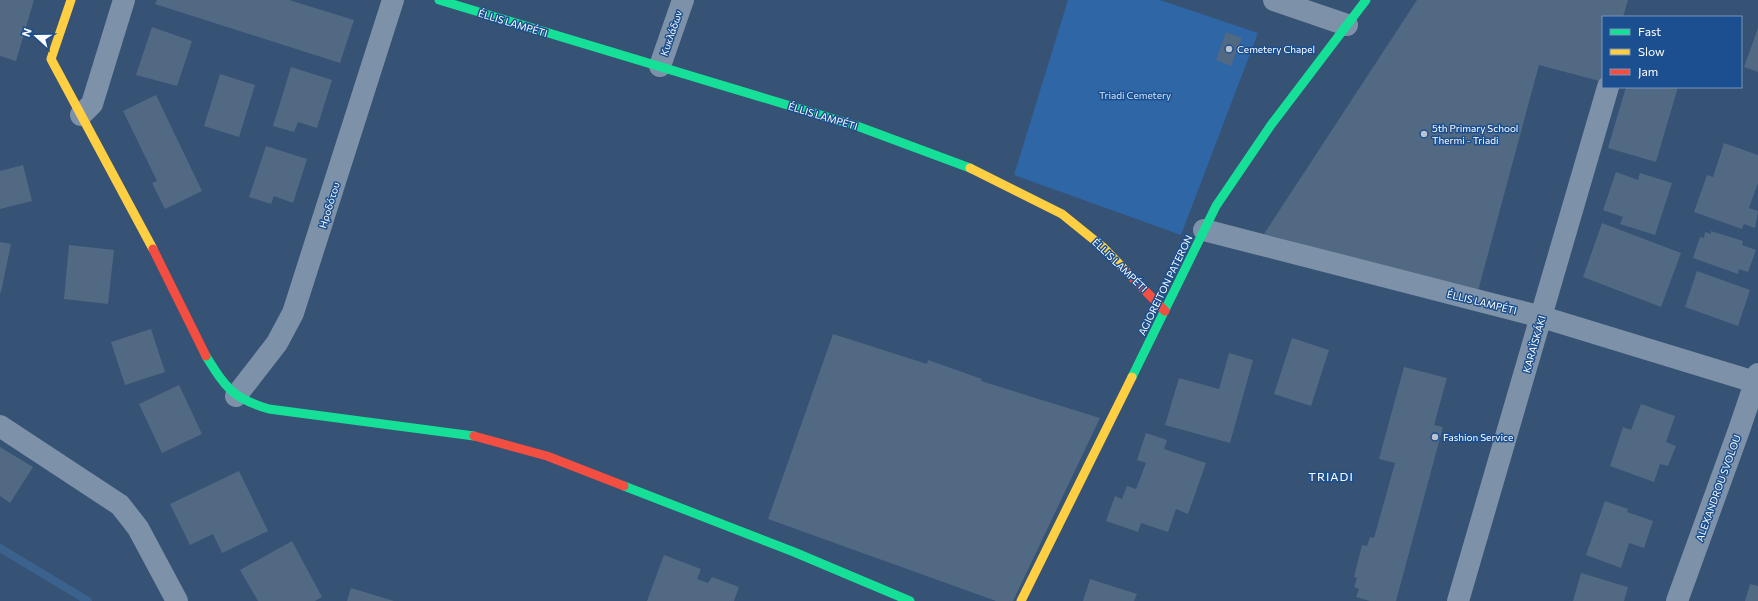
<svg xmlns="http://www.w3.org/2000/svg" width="1758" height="601" font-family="Commissioner,sans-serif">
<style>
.green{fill:#2f66a5}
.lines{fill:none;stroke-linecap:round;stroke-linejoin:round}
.stream{stroke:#3b618d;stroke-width:8}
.building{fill:#526984}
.street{stroke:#7d92a8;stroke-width:22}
.fast{stroke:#16e098;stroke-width:9}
.slow{stroke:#ffcf43;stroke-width:9}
.jam{stroke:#f24e42;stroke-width:9}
.poi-dot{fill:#b9c2ce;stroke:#1b4f8f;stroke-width:1.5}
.labels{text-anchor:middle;stroke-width:3;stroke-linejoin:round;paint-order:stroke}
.street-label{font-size:10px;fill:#fff;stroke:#1b4f8f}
.poi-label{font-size:10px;fill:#fff;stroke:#1b4f8f;text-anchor:start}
.park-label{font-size:10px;fill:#cfe3fa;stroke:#1b4f8f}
.quarter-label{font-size:12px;letter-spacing:1px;fill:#fff;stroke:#1b4f8f}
</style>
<rect width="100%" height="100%" fill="#365274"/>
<polygon class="green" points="1068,0 1160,0 1258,33 1181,235 1014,175"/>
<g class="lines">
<polyline class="stream" points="0,548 88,601"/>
</g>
<g class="building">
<polygon points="0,0 34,0 16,61 0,56"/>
<polygon points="157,0 289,0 354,20 340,63 155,4"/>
<polygon points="1417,0 1628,0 1623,17 1603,17 1603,82 1539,65 1478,291 1264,234"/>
<polygon points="152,27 192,41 177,86 136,75"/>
<polygon points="1758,28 1758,72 1744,67"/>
<polygon points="1226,32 1242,38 1231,66 1216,60"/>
<polygon points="291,67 332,80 317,128 298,122 294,132 273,126"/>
<polygon points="220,74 255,85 239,137 204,126"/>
<polygon points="1626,87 1678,87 1656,162 1608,148"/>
<polygon points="156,95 202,191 165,209 152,183 157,181 123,111"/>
<polygon points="1724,143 1758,155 1758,183 1749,208 1758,211 1755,228 1744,224 1742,229 1694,212 1707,175 1713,177"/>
<polygon points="266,146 307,159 293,203 274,196 271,204 249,197"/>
<polygon points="23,165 32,201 0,209 0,171"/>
<polygon points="1616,172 1638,180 1640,173 1672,183 1655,235 1620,224 1623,217 1603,210"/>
<polygon points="1602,223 1681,253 1661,307 1583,277"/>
<polygon points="1711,231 1743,241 1742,245 1756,250 1748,272 1739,269 1738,274 1693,258 1700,237 1704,238 1705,232 1711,234"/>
<polygon points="0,242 11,244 1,292 0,292"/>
<polygon points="69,245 114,250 108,304 64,299"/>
<polygon points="1697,271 1750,290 1738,326 1685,307"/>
<polygon points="151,329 165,372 125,385 111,342"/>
<polygon points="833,334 927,364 928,360 982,379 981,381 1100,418 1013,601 996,601 768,519"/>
<polygon points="1292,338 1329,350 1311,406 1274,394"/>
<polygon points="1229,353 1253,360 1230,443 1165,425 1179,378 1219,389"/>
<polygon points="1404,367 1447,378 1434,425 1443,427 1396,601 1370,601 1356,597 1359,589 1354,587 1357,578 1354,577 1362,545 1367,546 1370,537 1374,538 1395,463 1379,459"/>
<polygon points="179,385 202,434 162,453 139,404"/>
<polygon points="1641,404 1675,416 1666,442 1676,446 1668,466 1660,464 1654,482 1610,466 1623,427 1631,430"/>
<polygon points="1146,433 1167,440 1164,449 1206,463 1188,514 1176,509 1168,532 1141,523 1138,532 1106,521 1115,496 1122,499 1127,486 1136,489 1146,463 1137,460"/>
<polygon points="0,447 33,467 10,503 0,496"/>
<polygon points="239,471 268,531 222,553 213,534 190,545 170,504"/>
<polygon points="1605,501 1628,509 1627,512 1653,521 1644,548 1629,543 1621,568 1586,555"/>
<polygon points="292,541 322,597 315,601 258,601 240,570"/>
<polygon points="664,555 701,569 697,579 708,583 712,577 739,587 734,601 647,601"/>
<polygon points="1581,573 1628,587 1624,601 1573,601"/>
<polygon points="1090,579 1137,594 1134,601 1083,601"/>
<polygon points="1750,584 1758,586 1758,601 1745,601"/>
<polygon points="351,588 394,601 347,601"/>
</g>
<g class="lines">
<g class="street">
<polyline points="1274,0 1347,25"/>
<polyline points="660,66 683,0"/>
<polyline points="81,115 92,104 124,0"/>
<polyline points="1204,230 1542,317 1758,383"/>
<polyline points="236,396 277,343 293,313 393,0"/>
<polyline points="0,426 120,505 138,528 177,601"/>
<polyline points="1458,601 1608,87"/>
<polyline points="1677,601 1739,430 1758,374"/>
</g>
<g class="fast">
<polyline points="439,0 857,126 970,168"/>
<path d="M206 356C226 388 232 398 269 409L474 436"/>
<polyline points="1132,377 1216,206 1271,125 1366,0"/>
<polyline points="624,486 794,552 910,601"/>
</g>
<g class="slow">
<polyline points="71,0 51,59 153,249"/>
<polyline points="970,168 1062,214 1104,248 1126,271"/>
<polyline points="1021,601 1132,377"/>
</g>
<g class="jam">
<polyline points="153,249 206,356"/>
<polyline points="1126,271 1165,311"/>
<polyline points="474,436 547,456 624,486"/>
</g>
</g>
<g class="poi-dot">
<circle cx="1229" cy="49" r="4"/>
<circle cx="1424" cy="134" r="4"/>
<circle cx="1435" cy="437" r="4"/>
</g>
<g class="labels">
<g class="street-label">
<text transform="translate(513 23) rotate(17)" y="4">ÉLLIS LAMPÉTI</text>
<text transform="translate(671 33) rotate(-71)" y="4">Κυκλάδων</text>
<text transform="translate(823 116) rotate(17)" y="4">ÉLLIS LAMPÉTI</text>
<text transform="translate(329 205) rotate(-73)" y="4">Ηροδότου</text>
<text transform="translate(1120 265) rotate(44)" y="4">ÉLLIS LAMPÉTI</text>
<text transform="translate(1165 285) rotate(-64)" y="4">AGIOREITON PATERON</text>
<text transform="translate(1482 302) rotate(14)" y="4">ÉLLIS LAMPÉTI</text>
<text transform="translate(1534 344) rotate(-74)" y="4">KARAÏSKÁKI</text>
<text transform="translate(1718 488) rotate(-70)" y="4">ALEXANDROU SVOLOU</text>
</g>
<g class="poi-label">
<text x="1237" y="53">Cemetery Chapel</text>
<text x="1432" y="132">5th Primary School<tspan x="1432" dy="12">Thermi - Triadi</tspan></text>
<text x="1443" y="441">Fashion Service</text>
</g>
<g class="park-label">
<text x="1135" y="99">Triadi Cemetery</text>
</g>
<g class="quarter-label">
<text x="1331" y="481">TRIADI</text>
</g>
</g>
<rect x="1602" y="16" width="140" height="72" fill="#1b4f8f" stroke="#7695bc"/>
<rect x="1610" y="29" width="20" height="6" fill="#16e098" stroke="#7695bc"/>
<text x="1638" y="36" font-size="12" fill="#ffffff">Fast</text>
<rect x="1610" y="49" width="20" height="6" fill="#ffcf43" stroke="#7695bc"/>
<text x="1638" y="56" font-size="12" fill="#ffffff">Slow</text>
<rect x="1610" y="69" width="20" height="6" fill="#f24e42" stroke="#7695bc"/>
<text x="1638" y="76" font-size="12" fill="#ffffff">Jam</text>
<g transform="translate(36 36) rotate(291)" stroke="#1b4f8f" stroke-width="3" paint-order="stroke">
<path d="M0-3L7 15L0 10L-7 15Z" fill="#ffffff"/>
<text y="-6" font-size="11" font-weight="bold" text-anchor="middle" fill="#ffffff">N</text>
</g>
</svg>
